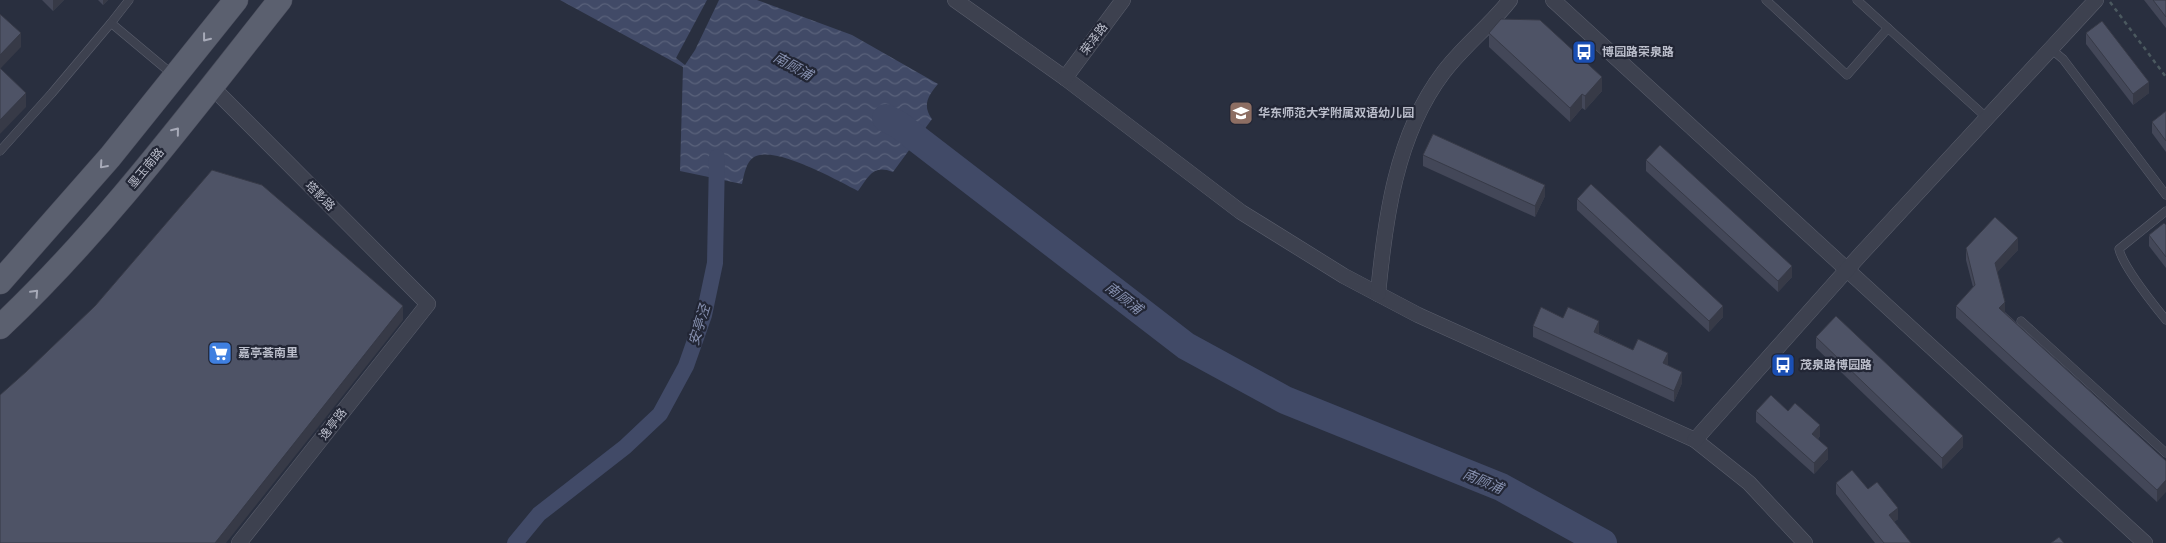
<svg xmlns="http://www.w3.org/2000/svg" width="2166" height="543" font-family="Arial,'Noto Sans SC',sans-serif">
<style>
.water{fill:url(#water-waves)}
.pier{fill:#292f3f}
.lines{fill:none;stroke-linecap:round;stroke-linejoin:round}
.canal{stroke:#414a67;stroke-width:16}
.river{stroke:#414a67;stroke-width:28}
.service-casing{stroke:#5b5f6d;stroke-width:9}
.minor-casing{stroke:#5b5f6d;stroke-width:16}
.primary-casing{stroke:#474a59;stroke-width:25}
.path{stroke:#4b595f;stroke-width:2.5;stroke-dasharray:4 4;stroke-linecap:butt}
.service{stroke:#3d414f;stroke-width:8}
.minor{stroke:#3d414f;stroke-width:15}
.primary{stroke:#5b606f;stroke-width:24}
.wall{fill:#434758}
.shaded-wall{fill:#373a47}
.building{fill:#4e5366;stroke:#373a47}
.oneway{stroke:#a7aab8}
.labels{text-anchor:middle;stroke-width:4.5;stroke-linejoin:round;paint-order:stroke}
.street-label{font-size:12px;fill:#babdca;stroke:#222635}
.poi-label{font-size:12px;font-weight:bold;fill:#babdca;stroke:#222635;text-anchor:start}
.water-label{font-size:14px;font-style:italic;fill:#858fae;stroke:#222635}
</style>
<defs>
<pattern id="water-waves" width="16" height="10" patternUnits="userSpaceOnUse" patternTransform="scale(1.25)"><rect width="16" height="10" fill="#414a67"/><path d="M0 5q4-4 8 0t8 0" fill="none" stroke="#5a627b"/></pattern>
</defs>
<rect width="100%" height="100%" fill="#292f3f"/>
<path class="water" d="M560 0H757L852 35 938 84C928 96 922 105 932 119L893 172C873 164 869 176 858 191 838 181 775 145 754 157 746 162 744 175 742 184L680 171 683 67Z"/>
<polygon class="pier" points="707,0 719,0 695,50 685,65 676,58"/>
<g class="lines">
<polyline class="canal" points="515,543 539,514 625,447 660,414 686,366 704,315 715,263 717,157"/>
<polyline class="river" points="886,118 899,125 1186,346 1285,400 1501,487 1603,543"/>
<g class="service-casing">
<g id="service">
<polyline points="1766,0 1847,75 1888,28"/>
<polyline points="1857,0 1987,118"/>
<polyline points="111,23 129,0"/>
<polyline points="2051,49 2063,59 2166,195"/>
<polyline points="0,151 52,93 111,23 172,74"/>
<path d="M2166 211 2119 249C2123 267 2153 304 2166 320"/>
<polyline points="2021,321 2166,453"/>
</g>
</g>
<g class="minor-casing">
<g id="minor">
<polyline points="955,0 1065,78 1241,212 1344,276 1418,315 1695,440 1749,483 1805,543"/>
<polyline points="1553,0 2145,543"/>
<polyline points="1065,78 1123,0"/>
<polyline points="212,87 428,304 239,543"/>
<path d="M1378 294C1385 219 1396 135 1443 73 1463 46 1490 26 1510 0"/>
<polyline points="1695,440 1860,255 2096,0"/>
</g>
</g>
<g class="primary-casing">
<g id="primary">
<polyline points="0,282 110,157 236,0"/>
<path d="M0 327C105 228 191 112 280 0"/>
</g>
</g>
<polyline class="path" points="2110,2 2166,77"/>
<use href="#service" class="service"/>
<use href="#minor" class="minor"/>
<use href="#primary" class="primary"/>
</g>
<g class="wall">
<polygon points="42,0 64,0 53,11"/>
<polygon points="98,0 108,0 103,5"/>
<polygon points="2144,0 2166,0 2166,28"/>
<polygon points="1489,33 1602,91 1585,110 1582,108 1570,122 1489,47"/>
<polygon points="2086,33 2149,93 2133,105 2086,44"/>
<polygon points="2166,111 2166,152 2152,133 2152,122"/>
<polygon points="1423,155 1545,196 1535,217 1423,166"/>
<polygon points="1646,160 1792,277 1778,292 1646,171"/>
<polygon points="1577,199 1723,317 1709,332 1577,210"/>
<polygon points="2166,225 2166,268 2149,246 2149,235"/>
<polygon points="1966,248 2018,250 1997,272 2005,312 2166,461 2157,502 1956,318 1956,306 1973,287 1966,260"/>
<polygon points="1563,318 1599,332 1598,333 1633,350 1668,364 1667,365 1682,383 1674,402 1533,337 1533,326"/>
<polygon points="1816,337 1963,447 1942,469 1816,348"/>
<polygon points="1756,411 1788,411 1820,436 1818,439 1828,459 1814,474 1756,422"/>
<polygon points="1836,483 1868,489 1898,519 1894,522 1911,543 1875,543 1836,494"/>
</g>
<g class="shaded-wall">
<polygon points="53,0 64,0 53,11"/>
<polygon points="103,0 108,0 103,5"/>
<polygon points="21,33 21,47 0,69 0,55"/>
<polygon points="1602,77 1602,91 1585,110 1585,96"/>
<polygon points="2149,82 2149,93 2133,105 2133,94"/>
<polygon points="26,93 26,107 0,134 0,120"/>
<polygon points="1582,94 1582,108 1570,122 1570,108"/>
<polygon points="1545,185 1545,196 1535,217 1535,206"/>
<polygon points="2018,238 2018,250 1995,275 1995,263"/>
<polygon points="1792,266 1792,277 1778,292 1778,281"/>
<polygon points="2005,302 2005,314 1999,308"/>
<polygon points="403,306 403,320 226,543 215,543"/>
<polygon points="1723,306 1723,317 1709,332 1709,321"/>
<polygon points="1599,321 1599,332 1594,342 1594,332"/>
<polygon points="1668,353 1668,364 1663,374 1663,363"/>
<polygon points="1682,372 1682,383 1674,402 1674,391"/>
<polygon points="1820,425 1820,436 1812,445 1812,434"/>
<polygon points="1963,436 1963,447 1942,469 1942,458"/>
<polygon points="1828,448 1828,459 1814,474 1814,463"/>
<polygon points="2166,480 2166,492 2157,502 2157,490"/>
<polygon points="1898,508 1898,519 1889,526 1889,515"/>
</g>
<g class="building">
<polygon points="2153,0 2166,0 2166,17"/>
<polygon points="0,14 21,33 0,55"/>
<polygon points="1501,19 1540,20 1602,77 1585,96 1582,94 1570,108 1489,33"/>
<polygon points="2102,21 2149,82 2133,94 2086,33"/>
<polygon points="0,68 26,93 0,120"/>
<polygon points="2166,111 2166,141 2152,122"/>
<polygon points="1433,134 1545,185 1535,206 1423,155"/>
<polygon points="1660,145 1792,266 1778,281 1646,160"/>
<polygon points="212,170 262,185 403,306 215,543 0,543 0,395 27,371 95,306"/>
<polygon points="1591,184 1723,306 1709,321 1577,199"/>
<polygon points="1995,217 2018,238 1995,263 2005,302 1999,308 2166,461 2166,480 2157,490 1956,306 1975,285 1966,248"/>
<polygon points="2164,223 2166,225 2166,257 2149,235"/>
<polygon points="1541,307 1563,318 1568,307 1599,321 1594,332 1633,350 1638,339 1668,353 1663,363 1682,372 1674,391 1533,326"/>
<polygon points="1836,316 1963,436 1942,458 1816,337"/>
<polygon points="1771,395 1788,411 1795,403 1820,425 1812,434 1828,448 1814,463 1756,411"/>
<polygon points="1852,470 1868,489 1877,482 1898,508 1889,515 1911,543 1884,543 1836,483"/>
<polygon points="2059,537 2064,543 2051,543"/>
</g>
<defs><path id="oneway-chevron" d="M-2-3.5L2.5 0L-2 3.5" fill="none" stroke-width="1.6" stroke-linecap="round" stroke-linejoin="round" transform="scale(1.25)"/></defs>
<g class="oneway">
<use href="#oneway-chevron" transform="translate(206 38) rotate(128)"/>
<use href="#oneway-chevron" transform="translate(176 131) rotate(-51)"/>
<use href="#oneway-chevron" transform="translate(103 165) rotate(131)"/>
<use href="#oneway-chevron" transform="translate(35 293) rotate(-47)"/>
</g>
<defs>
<g id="bus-square" transform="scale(1.25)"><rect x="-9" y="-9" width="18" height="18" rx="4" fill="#1a4fb4" stroke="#222635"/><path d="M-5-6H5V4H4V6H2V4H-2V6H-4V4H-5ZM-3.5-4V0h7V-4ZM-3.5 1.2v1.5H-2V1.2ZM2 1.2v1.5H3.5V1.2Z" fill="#fff"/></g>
<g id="school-square" transform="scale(1.25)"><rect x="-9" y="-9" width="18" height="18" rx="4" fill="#8d6e63" stroke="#222635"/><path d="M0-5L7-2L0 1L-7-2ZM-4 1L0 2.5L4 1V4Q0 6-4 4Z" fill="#fff"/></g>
<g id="supermarket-square" transform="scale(1.25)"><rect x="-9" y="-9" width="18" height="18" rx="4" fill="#3f7fe0" stroke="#222635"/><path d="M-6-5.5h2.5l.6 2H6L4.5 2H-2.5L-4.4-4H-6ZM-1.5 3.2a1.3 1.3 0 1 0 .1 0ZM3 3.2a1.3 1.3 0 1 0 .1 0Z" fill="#fff"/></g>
</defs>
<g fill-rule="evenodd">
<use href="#bus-square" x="1584" y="52"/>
<use href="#school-square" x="1241" y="113"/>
<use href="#supermarket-square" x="220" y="353"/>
<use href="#bus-square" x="1783" y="365"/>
</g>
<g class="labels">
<g class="street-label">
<text transform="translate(1094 39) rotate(-53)" y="4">荣泽路</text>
<text transform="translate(146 168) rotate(-50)" y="4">墨玉南路</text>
<text transform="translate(320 196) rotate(45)" y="4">塔影路</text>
<text transform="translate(333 424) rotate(-52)" y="4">逸亭路</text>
</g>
<g class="poi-label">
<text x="1602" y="56">博园路荣泉路</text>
<text x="1258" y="117">华东师范大学附属双语幼儿园</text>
<text x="238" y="357">嘉亭荟南里</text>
<text x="1800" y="369">茂泉路博园路</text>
</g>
<g class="water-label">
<text transform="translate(793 66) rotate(29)" y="5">南顾浦</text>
<text transform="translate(1124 298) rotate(38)" y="5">南顾浦</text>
<text transform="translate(699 325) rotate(-73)" y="5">安亭泾</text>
<text transform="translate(1483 481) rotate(23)" y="5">南顾浦</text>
</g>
</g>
</svg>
